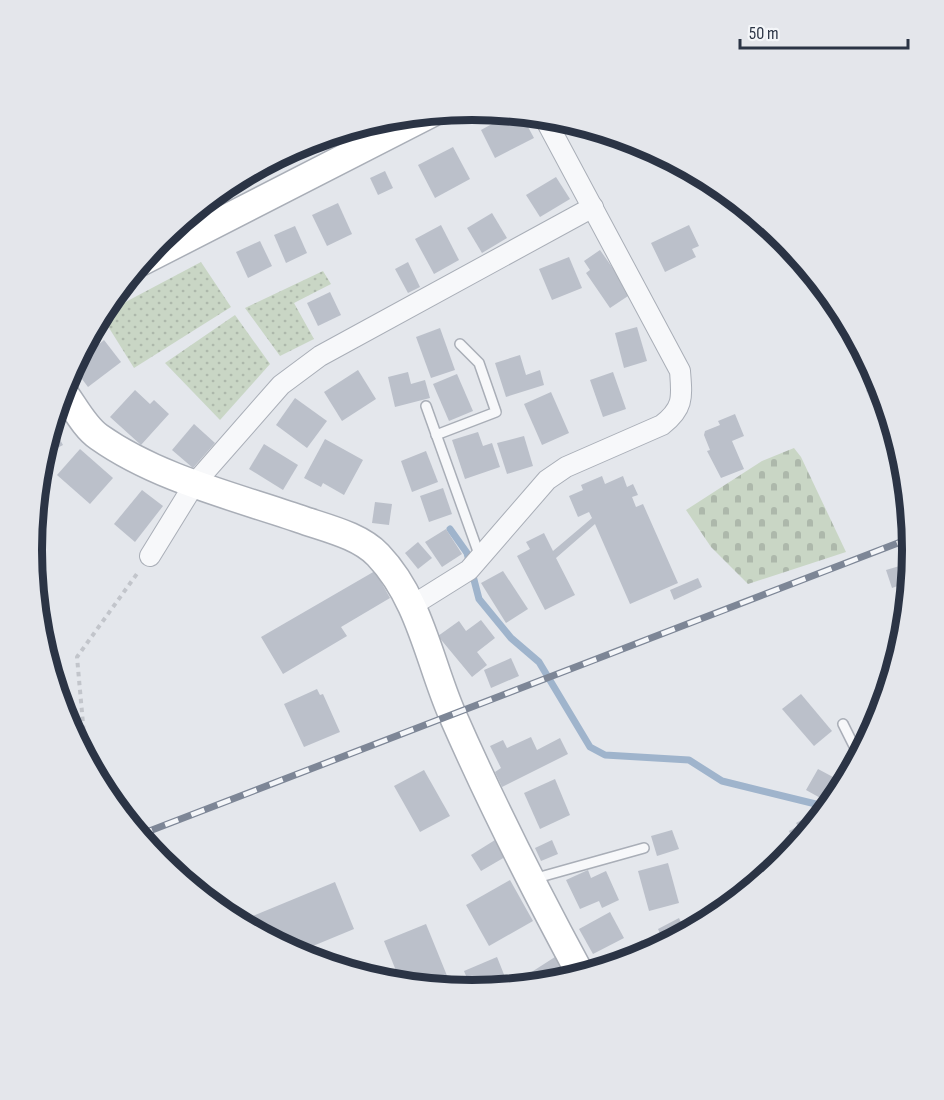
<svg xmlns="http://www.w3.org/2000/svg" width="944" height="1100" font-family="'Sofia Sans Condensed',sans-serif">
<style>
.grass{fill:url(#grass-dots)}
.cemetery{fill:url(#cemetery-stones)}
.lines{fill:none;stroke-linecap:round;stroke-linejoin:round}
.stream{stroke:#9fb4cc;stroke-width:7}
.building{fill:#bbc0ca}
.lane-casing{stroke:#a9aeb7;stroke-width:12}
.street-casing{stroke:#a9aeb7;stroke-width:22}
.secondary-casing{stroke:#a9aeb7;stroke-width:30}
.path{stroke:#c2c5cb;stroke-width:4;stroke-dasharray:4.5 4.5;stroke-linecap:butt}
.lane{stroke:#f7f8fa;stroke-width:9}
.street{stroke:#f7f8fa;stroke-width:20}
.secondary{stroke:#fff;stroke-width:27}
.rail-casing{stroke:#7d8696;stroke-width:7}
.rail{stroke:#f4f6f9;stroke-width:4.5;stroke-dasharray:14;stroke-linecap:butt}
.rim{fill:none;stroke:#2b3445;stroke-width:8}
</style>
<defs>
<pattern id="grass-dots" width="8" height="8" patternUnits="userSpaceOnUse" patternTransform="scale(1.5)"><rect width="8" height="8" fill="#c9d6c5"/><path d="M2 2h.1M6 6h.1" fill="none" stroke="#adb8ab" stroke-width="1.8" stroke-linecap="round"/></pattern>
<pattern id="cemetery-stones" width="16" height="16" patternUnits="userSpaceOnUse" patternTransform="scale(1.5)"><rect width="16" height="16" fill="#c9d6c5"/><path d="M2 7V4a2 2 0 0 1 4 0v3zM10 15v-3a2 2 0 0 1 4 0v3z" fill="#adb8ab"/></pattern>
</defs>
<rect width="100%" height="100%" fill="#e4e7ec"/>
<g class="grass">
<polygon points="201,262 231,307 134,368 101,315"/>
<polygon points="323,271 331,284 294,303 314,339 280,356 245,308"/>
<polygon points="235,315 270,364 220,420 165,363"/>
</g>
<polygon class="cemetery" points="794,448 801,457 846,552 748,584 711,547 686,510 762,461"/>
<g class="lines">
<polyline class="stream" points="450,529 467,553 479,599 511,638 539,662 590,747 605,755 689,760 722,781 828,807"/>
</g>
<g class="building">
<polygon points="512,113 521,114 534,138 495,158 481,130"/>
<polygon points="329,135 312,146 310,141"/>
<polygon points="453,147 470,179 435,198 418,165"/>
<polygon points="278,157 281,163 246,180 244,175"/>
<polygon points="385,171 393,188 378,195 370,178"/>
<polygon points="556,177 570,199 540,217 526,195"/>
<polygon points="338,203 352,234 327,246 312,215"/>
<polygon points="492,213 507,238 482,253 467,228"/>
<polygon points="441,225 459,260 434,274 415,239"/>
<polygon points="689,225 699,246 692,249 696,257 665,272 651,243"/>
<polygon points="295,226 307,253 286,263 274,235"/>
<polygon points="260,241 272,266 248,278 236,252"/>
<polygon points="600,250 631,294 610,308 586,273 590,270 584,261"/>
<polygon points="569,257 582,288 552,300 539,269"/>
<polygon points="408,262 420,287 408,293 395,269"/>
<polygon points="330,292 341,315 318,326 307,303"/>
<polygon points="637,327 647,361 624,368 615,333"/>
<polygon points="440,328 455,370 431,378 416,337"/>
<polygon points="104,340 121,362 88,387 73,367"/>
<polygon points="520,355 526,375 540,370 544,385 506,397 495,363"/>
<polygon points="358,370 376,399 342,421 324,392"/>
<polygon points="408,372 411,384 425,380 430,398 395,407 388,377"/>
<polygon points="613,372 626,409 603,417 590,380"/>
<polygon points="457,374 473,411 449,421 433,384"/>
<polygon points="880,384 889,414 879,419 866,390"/>
<polygon points="135,390 150,404 154,400 169,414 141,445 110,417"/>
<polygon points="551,392 569,433 542,445 524,404"/>
<polygon points="295,398 327,421 307,448 276,425"/>
<polygon points="735,414 744,436 732,441 744,469 721,478 707,451 710,450 704,435 705,431 720,425 718,421"/>
<polygon points="194,424 215,443 193,468 172,450"/>
<polygon points="52,425 63,445 42,456 49,435"/>
<polygon points="478,432 483,446 492,443 500,467 465,479 452,440"/>
<polygon points="524,436 533,466 507,474 497,443"/>
<polygon points="325,439 363,460 344,495 323,483 321,487 304,478"/>
<polygon points="264,444 298,465 283,490 249,469"/>
<polygon points="80,449 113,478 90,504 57,475"/>
<polygon points="426,451 438,482 412,492 401,461"/>
<polygon points="602,476 605,484 623,476 627,487 633,484 638,495 632,497 636,507 643,504 678,583 630,604 595,524 556,558 575,595 545,610 517,556 530,549 526,542 544,533 553,551 592,518 589,512 578,517 569,496 583,490 581,485"/>
<polygon points="443,488 452,514 429,522 420,496"/>
<polygon points="142,490 163,506 135,542 114,524"/>
<polygon points="375,502 392,504 389,525 372,523"/>
<polygon points="446,529 462,554 442,567 425,542"/>
<polygon points="418,542 432,558 418,569 405,553"/>
<polygon points="903,565 909,582 892,588 886,570"/>
<polygon points="375,571 390,598 341,627 347,636 283,674 261,637"/>
<polygon points="503,571 528,609 506,623 481,583"/>
<polygon points="698,578 702,587 674,600 670,590"/>
<polygon points="481,620 495,638 477,652 487,665 472,677 438,636 459,621 466,631"/>
<polygon points="511,658 519,676 491,688 484,670"/>
<polygon points="317,689 320,695 323,694 340,732 304,747 284,704"/>
<polygon points="801,694 832,731 814,746 782,709"/>
<polygon points="531,737 537,750 560,738 568,754 502,787 495,772 501,768 490,746 503,740 507,748"/>
<polygon points="845,758 855,763 838,795 829,790 824,800 806,790 818,769 833,777"/>
<polygon points="424,770 450,816 420,832 394,786"/>
<polygon points="555,779 570,815 540,829 524,793"/>
<polygon points="825,807 826,809 796,846 789,831 798,826 796,823"/>
<polygon points="672,830 679,849 657,856 651,836"/>
<polygon points="495,840 505,857 481,871 471,855"/>
<polygon points="552,840 558,854 541,861 535,848"/>
<polygon points="668,863 679,903 649,911 638,871"/>
<polygon points="588,870 591,878 606,871 619,900 602,908 599,901 580,909 566,880"/>
<polygon points="510,880 533,921 489,946 466,905"/>
<polygon points="335,882 354,929 296,953 238,922"/>
<polygon points="610,912 624,938 593,954 579,929"/>
<polygon points="679,918 686,933 665,944 658,929"/>
<polygon points="426,924 452,988 450,988 401,983 384,941"/>
<polygon points="642,940 646,948 658,941 661,946 640,957 617,964 613,958"/>
<polygon points="497,957 509,987 472,990 464,971"/>
<polygon points="555,957 568,979 537,984 530,973"/>
</g>
<g class="lines">
<g class="lane-casing">
<g id="lane">
<polyline points="426,406 480,557"/>
<polyline points="436,435 496,412 479,363 460,344"/>
<polyline points="843,724 859,756"/>
<polyline points="533,879 644,848"/>
</g>
</g>
<g class="street-casing">
<g id="street">
<polyline points="150,556 195,483 281,385 320,356 593,207"/>
<path d="M413 605 469 570 547 480 566 467 662 425C684 408 682 397 680 371L544 117"/>
</g>
</g>
<g class="secondary-casing">
<g id="secondary">
<polyline points="141,262 432,113"/>
<path d="M62 390C73 404 84 427 99 437 157 478 233 496 300 519 325 528 359 535 378 555 420 599 429 661 452 714 491 803 535 890 581 975"/>
</g>
</g>
<polyline class="path" points="86,757 77,657 139,571"/>
<use href="#lane" class="lane"/>
<use href="#street" class="street"/>
<use href="#secondary" class="secondary"/>
<g class="rail-casing">
<polyline id="rail" points="139,835 911,538"/>
</g>
<use href="#rail" class="rail"/>
</g>
<path d="M0 0H944V1100H0ZM42 550a430 430 0 1 1 860 0a430 430 0 1 1-860 0Z" fill="#e4e6eb" fill-rule="evenodd"/>
<path class="rim" d="M42 550a430 430 0 1 1 860 0a430 430 0 1 1-860 0Z"/>
<path d="M740 39v9h168v-9" fill="none" stroke="#2b3445" stroke-width="3"/>
<text x="749" y="39" font-size="18" fill="#2b3445" stroke="#f4f6f9" stroke-width="4.5" paint-order="stroke">50 m</text>
</svg>
